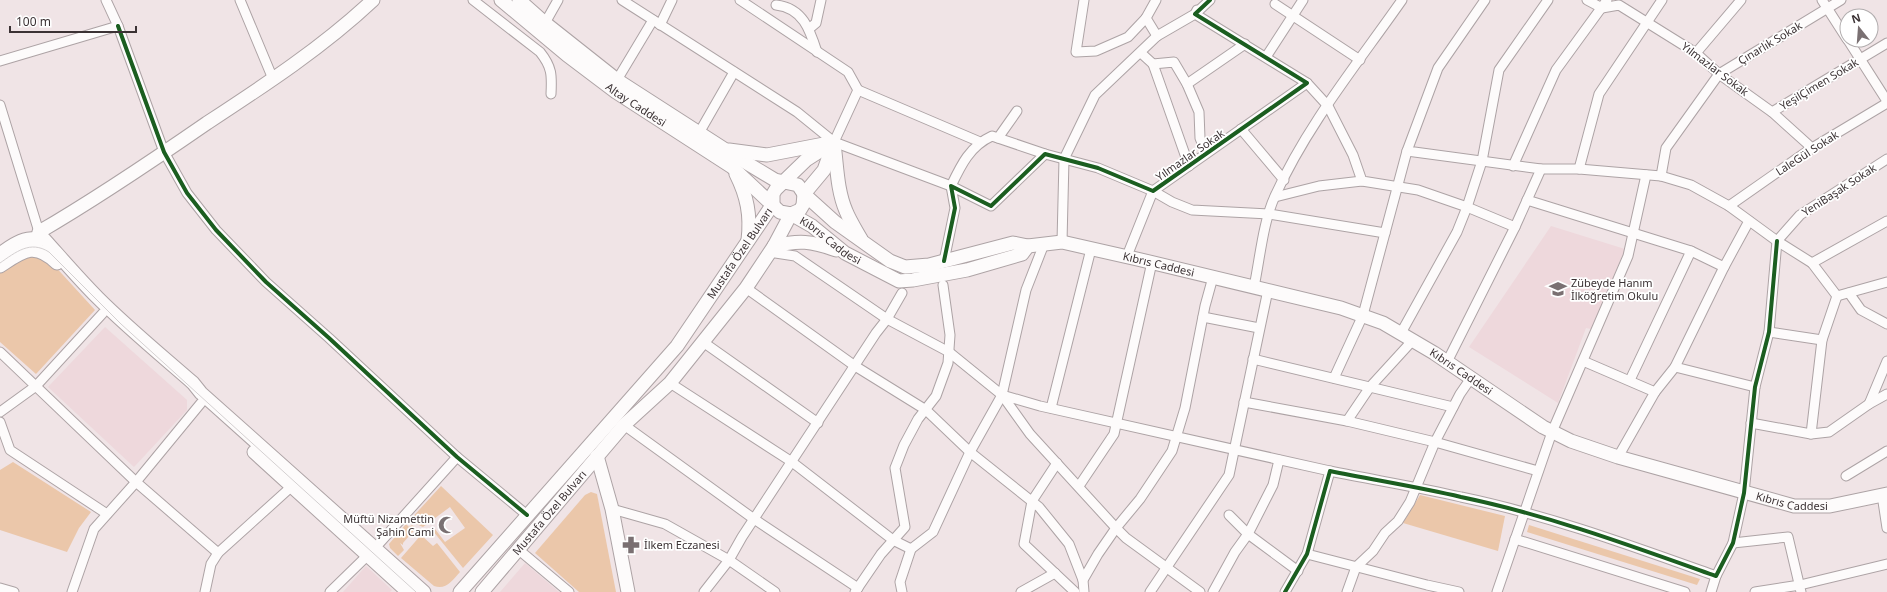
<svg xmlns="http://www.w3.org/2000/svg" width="1887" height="592" font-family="'Noto Sans',sans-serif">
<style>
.built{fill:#eed8dc}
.green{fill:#ebc7aa}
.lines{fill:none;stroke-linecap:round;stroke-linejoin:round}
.street-casing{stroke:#ada3a5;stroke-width:11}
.secondary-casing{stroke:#ada3a5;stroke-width:15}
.street{stroke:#fdfbfb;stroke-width:9}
.secondary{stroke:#fdfbfb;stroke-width:13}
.tram{stroke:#d4d0d1;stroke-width:1}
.cycleway-casing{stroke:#fff;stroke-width:6}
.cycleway{stroke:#1b5e20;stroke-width:4}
.labels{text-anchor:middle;stroke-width:3.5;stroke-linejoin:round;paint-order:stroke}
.street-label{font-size:11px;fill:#3b3234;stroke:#fff}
.poi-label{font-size:11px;fill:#3b3234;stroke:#fff;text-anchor:start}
</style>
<rect width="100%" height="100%" fill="#f0e4e6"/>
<g class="built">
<polygon points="1551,226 1625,249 1591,329 1586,328 1558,403 1469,347"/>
<polygon points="105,327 187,400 187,410 134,467 48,387"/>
<polygon points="525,563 559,592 500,592"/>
<polygon points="366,566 392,590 390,592 343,592"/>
</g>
<g class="green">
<polygon points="36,253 52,263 95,310 36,374 0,342 0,272 20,257"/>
<polygon points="13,462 91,512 79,528 67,552 0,530 0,470"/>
<polygon points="441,486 493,535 463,568 433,531 435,529 445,542 465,528 450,507 423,527 409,521"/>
<polygon points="591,492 597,494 616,592 579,592 535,553 585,495"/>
<polygon points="1420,495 1505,516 1498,551 1403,523"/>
<polygon points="406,524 409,527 412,525 416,528 403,543 403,545 400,543 404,550 398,556 390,548 389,544"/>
<polygon points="1529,525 1700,579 1697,585 1527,532"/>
<path d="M421 535 433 546 437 543 460 572C452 581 446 590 434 586L401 558Z"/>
</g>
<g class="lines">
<g class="street-casing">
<g id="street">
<polyline points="240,0 273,79"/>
<path d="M473 0 540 52C552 67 552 75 551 94"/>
<path d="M622 0 797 112 834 142 951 186C961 165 970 146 992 136L1045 154"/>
<polyline points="740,0 848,72 858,90 834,142"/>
<polyline points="1084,0 1076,52 1096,51 1128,37 1146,18"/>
<polyline points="1156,0 1146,18 1157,36 1195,14 1197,10"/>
<polyline points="1485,0 1438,68 1407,151 1541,169 1579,169 1661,176 1691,185 1729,206 1777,241 1812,263 1837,296"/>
<polyline points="1587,0 1602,8 1619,5 1696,53 1719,74 1772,112 1812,148"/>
<polyline points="1822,0 1847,39"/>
<polyline points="1275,4 1360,60"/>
<path d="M776 5C803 8 810 30 817 52"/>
<polyline points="545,23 558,0"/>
<polyline points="660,25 672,0"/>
<polyline points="118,26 164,152 187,193 216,230 266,282 329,338 457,457 527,515"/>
<polyline points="810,28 816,23 821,0"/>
<polyline points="1848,40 1887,101"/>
<polyline points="1141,53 1153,64 1189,166"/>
<polyline points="1696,53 1741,0"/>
<polyline points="1266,57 1303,0"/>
<polyline points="0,61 118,26 106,0"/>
<polyline points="1153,64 1174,62 1187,84 1199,112 1200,138 1206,153"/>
<polyline points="617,80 653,20"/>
<polyline points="1307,83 1328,106 1353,155 1362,181 1418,190 1467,207 1515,227 1541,169"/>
<polyline points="1187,84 1245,44"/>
<polyline points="858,90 980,142"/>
<polyline points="0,105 39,232"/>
<polyline points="1772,112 1887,43"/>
<polyline points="1241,129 1284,180"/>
<polyline points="699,133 734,72"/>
<polyline points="998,138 1017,111"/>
<polyline points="1513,166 1556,70 1607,0"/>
<polyline points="1579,169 1599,94 1662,0"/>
<polyline points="1661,176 1666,148 1719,74 1841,0"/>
<polyline points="1275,197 1319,186 1362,181"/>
<polyline points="1527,200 1691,251 1724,267"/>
<polyline points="1729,206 1812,148 1887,103"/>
<polyline points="1777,241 1800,215 1887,159"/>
<polyline points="1062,242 1064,159 1095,95 1157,36"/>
<polyline points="769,252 795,256 887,319 949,352 1002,395"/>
<polyline points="1127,256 1153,191 1172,202 1192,210 1269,214 1385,233"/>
<polyline points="944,261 955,208 951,186 991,206 1045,154 1098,168 1153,191 1307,83 1195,14 1210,0"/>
<polyline points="1812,263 1887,221"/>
<path d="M1254 287C1260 258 1263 222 1275 196 1307 125 1358 63 1402 0"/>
<polyline points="746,288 855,366 926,410 970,452 1039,507 1069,544 1083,580"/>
<polyline points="1849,293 1861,310 1887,324"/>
<polyline points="1837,296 1887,282"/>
<polyline points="1203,317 1259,328"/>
<polyline points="1769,332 1822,340"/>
<polyline points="1401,333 1457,232 1467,207 1482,161 1499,70 1548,0"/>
<polyline points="703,342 818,423"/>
<polyline points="0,352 136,482 218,553"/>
<polyline points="1253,359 1453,407"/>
<polyline points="1583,361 1655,392 1675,367 1724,267 1749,221"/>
<polyline points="1447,362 1515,227"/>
<polyline points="1675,367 1755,387"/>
<polyline points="1334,378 1363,315 1407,151"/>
<polyline points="1630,380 1691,251"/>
<polyline points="670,383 792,462 893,540 911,549 933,532 970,452 1002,395 1026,290 1044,244"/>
<polyline points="1244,402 1347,421 1370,387 1413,340"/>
<polyline points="1869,404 1887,361"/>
<polyline points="1051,408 1091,249"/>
<polyline points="0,412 36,386 103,313"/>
<polyline points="1347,421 1435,442 1538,471"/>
<polyline points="0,422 10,450 107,514"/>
<polyline points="1751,423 1811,434 1822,340 1837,296"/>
<polyline points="624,425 754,519 858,588"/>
<polyline points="1811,434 1829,432 1869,404 1887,394"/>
<polyline points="1618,457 1655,392"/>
<polyline points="1057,463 1032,501 1024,544 1075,592"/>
<polyline points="1846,476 1887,451"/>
<polyline points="1079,486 1114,434 1152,262"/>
<polyline points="1882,495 1887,528"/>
<polyline points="612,509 665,524 729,560 775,592"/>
<polyline points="1229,515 1248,534 1298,571"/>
<polyline points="1515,539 1685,592"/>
<polyline points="1733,543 1788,537 1801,592"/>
<polyline points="375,548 457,457"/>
<polyline points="519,550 569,592"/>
<polyline points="1307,554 1427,585 1459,592"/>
<polyline points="0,588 14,592"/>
<polyline points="72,592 94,529 136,482 201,403"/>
<polyline points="205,592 211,564 218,553 291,487"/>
<polyline points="330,592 368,555"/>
<polyline points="704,592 729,560 742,537 876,333 887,319 902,293"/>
<polyline points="855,592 881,554 905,527 895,468 904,445 918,419 936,396 948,363 950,335 943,285"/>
<polyline points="902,592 900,582 911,549"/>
<polyline points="1021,592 1055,573"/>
<polyline points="1084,592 1083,580 1098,554 1116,528 1140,499 1172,451 1185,408 1205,306 1213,277"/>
<polyline points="1150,592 1229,475 1268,290"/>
<polyline points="1200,592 1126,538 1116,528 1030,434 1002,395 1040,406 1330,471"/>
<polyline points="1213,592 1235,552 1248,534 1273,485 1279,460"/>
<path d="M1285 592 1307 554 1330 471C1374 480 1418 487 1461 497 1548 515 1632 546 1716 576L1733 543 1744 493 1755 387 1769 332 1777 241"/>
<polyline points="1347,592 1356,567 1373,551 1385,533 1398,521 1410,502 1435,442 1460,394 1471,378"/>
<polyline points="1497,592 1552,432 1628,256 1646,175"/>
<polyline points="1711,592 1716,576"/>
<polyline points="1755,592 1800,585 1887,564"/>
</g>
</g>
<g class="secondary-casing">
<g id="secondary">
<path id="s1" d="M501 0 567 55 616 92 732 167 780 212 791 214 812 226 845 253 899 281 913 280 967 270 1022 254 1028 246"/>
<path id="s2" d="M519 0 545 23 617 80 735 156 775 180 798 185 804 194 835 222 890 261 905 267 929 265 1013 243 1028 246 1062 242 1137 259 1341 308 1383 323 1434 353 1543 427 1571 441 1618 457 1794 506H1830L1887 494"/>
<path d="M834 144C837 166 837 190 846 211 850 221 856 230 861 239"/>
<polyline points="729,150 767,155 824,144"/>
<path d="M736 174C747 196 751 215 748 240"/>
<path d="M36 244 39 232C96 199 152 161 207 123 265 85 323 47 373 0"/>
<path d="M774 246C799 240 811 241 836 250"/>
<path d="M0 254C16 242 24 237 44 239 62 259 79 279 98 298 128 328 161 355 193 383L201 393 424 592"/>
<path d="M0 266C23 251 34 241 57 263"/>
<polyline points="254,452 408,592"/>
<polyline points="597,456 612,509 628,592"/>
<path id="s3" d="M460 592 677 346 773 204V194L776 189 806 160 834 142"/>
<path id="s4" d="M482 592 624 425 670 383 746 288 774 246 791 214 800 210 803 205 804 194 824 170 834 142"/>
</g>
</g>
<use href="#street" class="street"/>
<use href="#secondary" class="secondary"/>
<path class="tram" d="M0 263C16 252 30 240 49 252L121 324 416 592"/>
<g class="cycleway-casing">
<g id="cycleway">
<polyline points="118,26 164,152 187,193 216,230 266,282 329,338 457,457 527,515"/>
<polyline points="944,261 955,208 951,186 991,206 1045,154 1098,168 1153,191 1307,83 1195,14 1210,0"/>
<path d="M1285 592 1307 554 1330 471C1374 480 1418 487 1461 497 1548 515 1632 546 1716 576L1733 543 1744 493 1755 387 1769 332 1777 241"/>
</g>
</g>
<use href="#cycleway" class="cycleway"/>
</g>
<defs>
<g id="school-bare" transform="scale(1.38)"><path d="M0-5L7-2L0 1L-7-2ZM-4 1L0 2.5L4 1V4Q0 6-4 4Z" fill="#7a7072" stroke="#fff" stroke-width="2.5" paint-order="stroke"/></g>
<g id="mosque-bare" transform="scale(1.38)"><path d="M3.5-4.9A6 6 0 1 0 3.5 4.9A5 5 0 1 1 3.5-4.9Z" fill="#7a7072" stroke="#fff" stroke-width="2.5" paint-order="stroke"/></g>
<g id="pharmacy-bare" transform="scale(1.38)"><path d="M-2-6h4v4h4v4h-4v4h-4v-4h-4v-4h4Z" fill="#7a7072" stroke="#fff" stroke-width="2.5" paint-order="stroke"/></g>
</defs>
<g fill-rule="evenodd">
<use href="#school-bare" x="1558" y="289"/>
<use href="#mosque-bare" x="447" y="525"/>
<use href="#pharmacy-bare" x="631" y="545"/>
</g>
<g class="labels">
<g class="street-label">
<text transform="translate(1770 43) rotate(-31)" y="4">Çınarlık Sokak</text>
<text transform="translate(1715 69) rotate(37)" y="4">Yılmazlar Sokak</text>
<text transform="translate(1819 84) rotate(-31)" y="4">YeşilÇimen Sokak</text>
<text dy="4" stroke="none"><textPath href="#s1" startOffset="171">Altay Caddesi</textPath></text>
<text transform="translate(1807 153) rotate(-33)" y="4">LaleGül Sokak</text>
<text transform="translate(1190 155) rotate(-35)" y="4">Yılmazlar Sokak</text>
<text transform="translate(1839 190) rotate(-33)" y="4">YeniBaşak Sokak</text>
<text dy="4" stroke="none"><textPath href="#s1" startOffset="410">Kıbrıs Caddesi</textPath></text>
<text dy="4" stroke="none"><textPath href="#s3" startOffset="440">Mustafa Özel Bulvarı</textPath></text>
<text dy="4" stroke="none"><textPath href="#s2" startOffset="733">Kıbrıs Caddesi</textPath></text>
<text dy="4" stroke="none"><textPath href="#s2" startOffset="1057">Kıbrıs Caddesi</textPath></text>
<text dy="4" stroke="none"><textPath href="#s2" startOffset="1417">Kıbrıs Caddesi</textPath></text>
<text dy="4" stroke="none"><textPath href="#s4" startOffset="104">Mustafa Özel Bulvarı</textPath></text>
</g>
<g class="poi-label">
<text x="1571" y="287">Zübeyde Hanım<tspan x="1571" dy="13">İlköğretim Okulu</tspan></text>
<text x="434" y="523" text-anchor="end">Müftü Nizamettin<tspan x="434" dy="13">Şahin Cami</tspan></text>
<text x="644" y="549">İlkem Eczanesi</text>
</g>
</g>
<g transform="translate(1859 28) rotate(343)"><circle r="19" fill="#ffffff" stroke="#b1adae"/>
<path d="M0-3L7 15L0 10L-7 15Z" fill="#7a7072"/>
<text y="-6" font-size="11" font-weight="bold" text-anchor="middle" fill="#3b3234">N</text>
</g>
<path d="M10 26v6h126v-6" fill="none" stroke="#3b3234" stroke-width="2"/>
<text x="16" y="26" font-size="12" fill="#3b3234" stroke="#ffffff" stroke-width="3" paint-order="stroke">100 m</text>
</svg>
